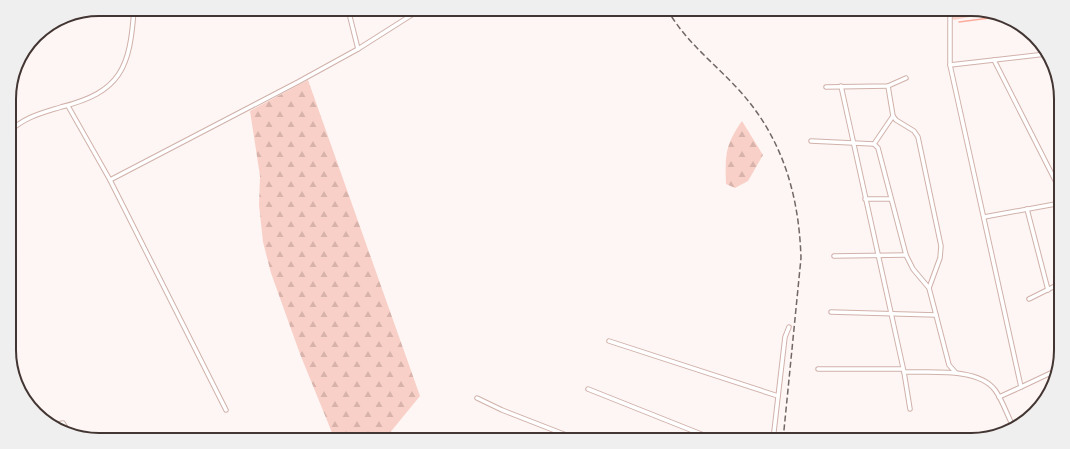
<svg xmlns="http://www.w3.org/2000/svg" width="1070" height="449" font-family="'Alegreya Sans',sans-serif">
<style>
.forest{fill:url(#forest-firs)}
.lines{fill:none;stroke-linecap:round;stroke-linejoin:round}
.stream{stroke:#fdac9d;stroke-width:1.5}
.street-casing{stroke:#d1b1aa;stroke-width:5.5}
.street{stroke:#fff;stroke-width:3.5}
.rail{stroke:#726764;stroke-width:1.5;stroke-dasharray:6 3;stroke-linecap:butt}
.rim{fill:none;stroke:#423532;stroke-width:2}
</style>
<defs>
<pattern id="forest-firs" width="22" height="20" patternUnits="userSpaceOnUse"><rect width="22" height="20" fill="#f9d0c7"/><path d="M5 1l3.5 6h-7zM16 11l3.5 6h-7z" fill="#d7b3ab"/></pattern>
</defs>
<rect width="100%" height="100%" fill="#fdf6f4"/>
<g class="forest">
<polygon points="955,9 971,9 991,13 954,20 952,18 951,11"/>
<polygon points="308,80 420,396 384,440 335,440 300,354 271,273 263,242 259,205 260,176 250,111"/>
<path d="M742 121 763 155 748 181 735 188 726 184C725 155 725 145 742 121Z"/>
</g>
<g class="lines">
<polyline class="stream" points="959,22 1005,16"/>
<g class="street-casing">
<g id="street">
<polyline points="348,9 358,49"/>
<polyline points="891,9 895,11 902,9"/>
<polyline points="950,9 950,65 1021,387 999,397"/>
<polyline points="994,60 1061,192"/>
<polyline points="950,65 1046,54"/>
<polyline points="841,86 904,372 910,409"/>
<polyline points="888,86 893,116 896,120 914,131 918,137 941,246 940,258 929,288"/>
<polyline points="826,87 888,86 906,78"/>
<polyline points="68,106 110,180 298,82 358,49 421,9"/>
<path d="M9 132C24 117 42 113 61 107 121 92 130 68 134 9"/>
<polyline points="811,141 874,144 878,148 906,255 913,269 929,288 949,365 956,373"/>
<polyline points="874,144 893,116"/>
<polyline points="110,180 226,410"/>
<polyline points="865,199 891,199"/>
<polyline points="1027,209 1048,290"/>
<polyline points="984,217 1061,203"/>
<polyline points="834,256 906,255"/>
<polyline points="1029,299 1061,283"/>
<polyline points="831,312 936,315"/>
<polyline points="609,341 778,396"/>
<polyline points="818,369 903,369"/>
<path d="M904 372C929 373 978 367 995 390 1003 401 1007 415 1013 426"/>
<polyline points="1021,387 1057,370"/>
<polyline points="588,389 716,440"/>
<polyline points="477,398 502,410 579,440"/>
<polyline points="54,425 63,423 70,434"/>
<polyline points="773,440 785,337 789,327"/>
</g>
</g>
<use href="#street" class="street"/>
<path class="rail" d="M667 9C685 41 713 62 737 88 782 136 799 194 801 258L783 440"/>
</g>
<path d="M0 0H1070V449H0ZM99 16H971A83 83 0 0 1 1054 99V350A83 83 0 0 1 971 433H99A83 83 0 0 1 16 350V99A83 83 0 0 1 99 16Z" fill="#f0efef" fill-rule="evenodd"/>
<path class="rim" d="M99 16H971A83 83 0 0 1 1054 99V350A83 83 0 0 1 971 433H99A83 83 0 0 1 16 350V99A83 83 0 0 1 99 16Z"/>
</svg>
